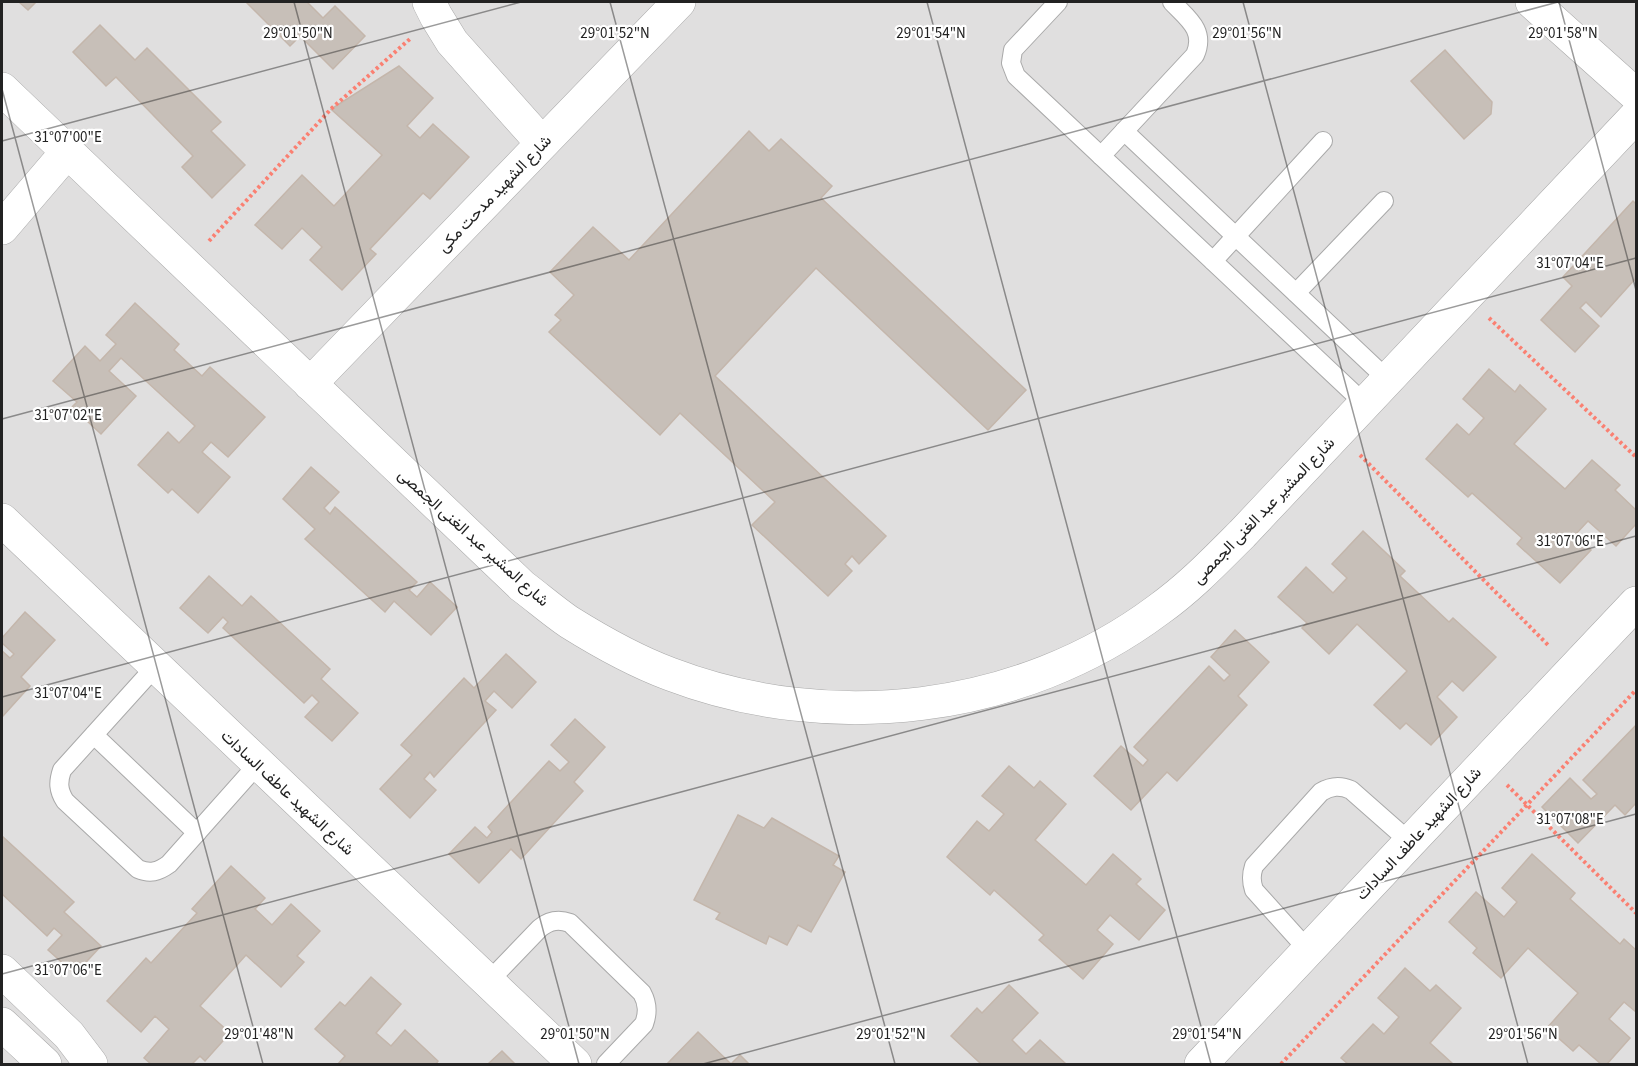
<svg xmlns="http://www.w3.org/2000/svg" width="1638" height="1066" font-family="'Source Sans 3',Vazirmatn,sans-serif">
<style>
.residential{fill:#e0dfdf}
.building{fill:#c7bfb8;stroke:#c4b6ab;stroke-width:1.5}
.lines{fill:none;stroke-linecap:round;stroke-linejoin:round}
.service-casing{stroke:#a9a9a9;stroke-width:20}
.minor-casing{stroke:#a9a9a9;stroke-width:34}
.tertiary-casing{stroke:#a9a9a9;stroke-width:34}
.path{stroke:#fa8072;stroke-width:4;stroke-dasharray:3 3;stroke-linecap:butt}
.service{stroke:#fff;stroke-width:18}
.minor{stroke:#fff;stroke-width:33}
.tertiary{stroke:#fff;stroke-width:33}
.ticks{fill:none;stroke:#222;stroke-width:1.5;stroke-opacity:0.45}
.labels{text-anchor:middle;stroke-width:4.5;stroke-linejoin:round;paint-order:stroke}
.street-label{font-size:16px;fill:#222;stroke:#fff}
.ticks-label{font-size:15px;text-anchor:middle;fill:#222;stroke:#fff;stroke-width:4.5;stroke-linejoin:round;paint-order:stroke}
</style>
<rect width="100%" height="100%" fill="#f2efe9"/>
<polygon class="residential" points="2,2 1636,2 1636,1064 3,1064 2,1063"/>
<g class="building">
<polygon points="19,2 36,2 28,10"/>
<polygon points="246,2 307,2 323,18 335,6 365,36 333,69 300,36 290,46"/>
<polygon points="100,25 135,60 147,48 221,122 211,131 245,165 212,198 182,167 193,156 116,77 106,86 73,52"/>
<polygon points="1445,50 1492,102 1491,114 1464,139 1411,81"/>
<polygon points="399,66 433,98 407,126 420,138 433,124 469,157 430,199 423,193 370,249 376,254 342,290 310,260 322,247 302,228 282,249 255,225 302,175 334,206 382,155 331,109"/>
<polygon points="749,131 769,151 781,139 832,186 821,198 1026,390 988,430 816,268 715,376 886,536 859,564 852,556 845,564 852,571 828,596 752,525 775,502 680,413 660,435 549,332 561,320 555,315 574,295 550,272 593,227 629,260"/>
<polygon points="1633,201 1636,204 1636,278 1601,317 1586,302 1580,308 1599,326 1575,352 1541,320 1572,286 1563,277"/>
<polygon points="135,303 179,344 174,350 202,376 210,367 265,417 228,457 211,442 202,452 230,477 198,513 172,489 168,493 138,465 168,432 179,443 195,426 121,358 109,371 136,396 101,434 72,407 77,402 53,381 85,346 100,361 116,344 106,335"/>
<polygon points="1489,369 1515,392 1520,385 1546,409 1514,444 1565,489 1592,460 1620,485 1615,490 1636,510 1636,524 1616,546 1588,521 1575,535 1591,550 1560,583 1517,544 1522,538 1472,493 1468,497 1426,459 1457,424 1469,435 1484,418 1463,399"/>
<polygon points="311,467 339,492 324,508 330,514 335,507 417,582 409,590 417,597 430,582 457,607 431,635 394,601 385,612 305,539 315,529 283,499"/>
<polygon points="1363,531 1405,571 1400,576 1449,622 1453,618 1496,657 1463,691 1452,681 1437,697 1457,717 1431,745 1406,723 1400,729 1374,705 1407,671 1357,624 1329,654 1302,628 1307,623 1278,597 1306,567 1333,593 1347,578 1332,564"/>
<polygon points="209,576 242,606 251,596 330,669 321,679 358,713 332,741 305,717 319,702 312,695 304,703 223,628 228,622 223,617 208,633 180,608"/>
<polygon points="25,612 55,640 21,677 30,686 2,717 2,651 10,658 14,654 2,643 2,638"/>
<polygon points="1235,630 1269,662 1238,696 1247,705 1177,781 1167,772 1131,810 1094,776 1121,746 1143,766 1148,760 1134,747 1209,666 1224,681 1230,675 1211,657"/>
<polygon points="506,654 536,682 512,708 494,691 485,701 496,710 434,777 430,772 424,779 436,790 410,818 380,789 412,755 401,745 464,678 474,688"/>
<polygon points="575,719 605,747 574,782 583,791 521,859 511,849 479,883 449,854 475,827 487,838 492,832 488,827 549,761 560,771 569,762 551,745"/>
<polygon points="1636,725 1636,803 1625,815 1615,805 1578,843 1542,807 1570,778 1591,799 1597,794 1583,780"/>
<polygon points="1009,766 1034,788 1040,781 1066,804 1035,840 1086,885 1113,854 1141,879 1136,884 1165,910 1139,940 1110,915 1097,930 1113,944 1083,979 1039,940 1044,935 994,890 990,895 947,857 977,821 989,831 1004,814 982,796"/>
<polygon points="738,815 764,828 772,818 839,856 833,865 845,872 811,932 798,925 787,945 769,936 766,944 716,919 720,913 694,900"/>
<polygon points="2,836 74,902 64,912 101,946 75,974 48,950 62,935 54,928 47,936 2,894"/>
<polygon points="1532,854 1575,893 1570,899 1620,944 1624,939 1636,950 1636,1012 1624,1002 1609,1019 1630,1038 1607,1064 1601,1064 1579,1045 1573,1051 1547,1028 1578,993 1528,948 1501,978 1473,953 1477,948 1449,922 1476,892 1504,917 1517,902 1502,888"/>
<polygon points="231,866 265,898 255,909 272,925 291,904 320,931 297,956 304,962 281,987 246,955 200,1006 230,1033 205,1061 200,1056 192,1064 151,1064 144,1058 169,1029 155,1016 141,1032 107,1001 146,958 151,963 197,913 192,909"/>
<polygon points="1405,968 1430,991 1436,985 1461,1008 1430,1043 1453,1064 1348,1064 1341,1058 1373,1024 1384,1034 1399,1017 1378,998"/>
<polygon points="371,977 401,1004 376,1033 391,1046 405,1030 438,1061 436,1064 338,1064 345,1056 315,1029 340,1002 345,1006"/>
<polygon points="1009,985 1038,1013 1012,1040 1026,1054 1040,1040 1066,1064 979,1064 980,1063 951,1036 977,1008 982,1013"/>
<polygon points="698,1032 731,1064 667,1064"/>
<polygon points="502,1051 515,1064 488,1064"/>
<polygon points="740,1055 749,1064 731,1064"/>
</g>
<g class="lines">
<g class="service-casing">
<g id="service">
<polyline points="1058,2 1013,50 1011,63 1016,76 1365,404"/>
<polyline points="1124,131 1388,380"/>
<path d="M1101 156 1195 55C1206 30 1187 18 1172 2"/>
<polyline points="1213,261 1323,141"/>
<polyline points="1296,293 1384,201"/>
<path d="M155 667 62 770C58 782 58 790 65 801L138 869C150 874 158 872 169 864L258 764"/>
<polyline points="94,735 197,833"/>
<path d="M1308 950 1254 890C1251 881 1251 875 1254 866L1321 792C1331 786 1340 785 1351 790L1410 842"/>
<path d="M488 982 540 928C550 920 559 919 570 923L642 993C648 1004 648 1013 644 1024L606 1064"/>
</g>
</g>
<g class="minor-casing">
<g id="minor">
<polyline points="429,2 436,16 452,42 542,143"/>
<polyline points="1532,2 1636,95"/>
<path d="M2 89 522 586C538 598 553 611 569 622 601 642 635 661 670 674 830 735 1020 713 1158 610 1189 588 1215 561 1242 534L1636 116"/>
<polyline points="2,228 67,152"/>
<polyline points="310,384 679,2"/>
<polyline points="2,520 575,1064"/>
<polyline points="2,971 69,1035 91,1064"/>
<polyline points="1201,1064 1410,842 1636,603"/>
</g>
</g>
<g class="tertiary-casing">
<polyline id="tertiary" points="2,1024 45,1064"/>
</g>
<g class="path">
<polyline points="209,241 331,109 411,38"/>
<polyline points="1489,318 1636,457"/>
<polyline points="1360,455 1549,646"/>
<polyline points="1507,785 1636,913"/>
<polyline points="1281,1064 1636,690"/>
</g>
<use href="#service" class="service"/>
<use href="#minor" class="minor"/>
<use href="#tertiary" class="tertiary"/>
</g>
<path class="ticks" d="M294 2 579 1064M610 2 895 1064M927 2 1211 1064M1243 2 1528 1064M1559 2 1636 290M2 89 263 1064M2 141 521 2M2 419 1558 2M2 697 1636 258M2 974 1636 536M703 1064 1636 814"/>
<g class="labels">
<g class="street-label">
<text transform="translate(494 193) rotate(-46)" y="6">شارع الشهيد مدحت مكى</text>
<text transform="translate(1263 510) rotate(-46)" y="6">شارع المشير عبد الغنى الجمصى</text>
<text transform="translate(474 537) rotate(42)" y="6">شارع المشير عبد الغنى الجمصى</text>
<text transform="translate(288 792) rotate(43)" y="6">شارع الشهيد عاطف السادات</text>
<text transform="translate(1418 833) rotate(-47)" y="6">شارع الشهيد عاطف السادات</text>
</g>
</g>
<g class="ticks-label">
<text x="298" y="38">29°01'50"N</text>
<text x="615" y="38">29°01'52"N</text>
<text x="931" y="38">29°01'54"N</text>
<text x="1247" y="38">29°01'56"N</text>
<text x="1563" y="38">29°01'58"N</text>
<text x="68" y="142">31°07'00"E</text>
<text x="1570" y="268">31°07'04"E</text>
<text x="68" y="420">31°07'02"E</text>
<text x="1570" y="546">31°07'06"E</text>
<text x="68" y="698">31°07'04"E</text>
<text x="1570" y="824">31°07'08"E</text>
<text x="68" y="975">31°07'06"E</text>
<text x="259" y="1039">29°01'48"N</text>
<text x="575" y="1039">29°01'50"N</text>
<text x="891" y="1039">29°01'52"N</text>
<text x="1207" y="1039">29°01'54"N</text>
<text x="1523" y="1039">29°01'56"N</text>
</g>
<rect width="1638" height="1066" fill="none" stroke="#222222" stroke-width="6"/>
</svg>
